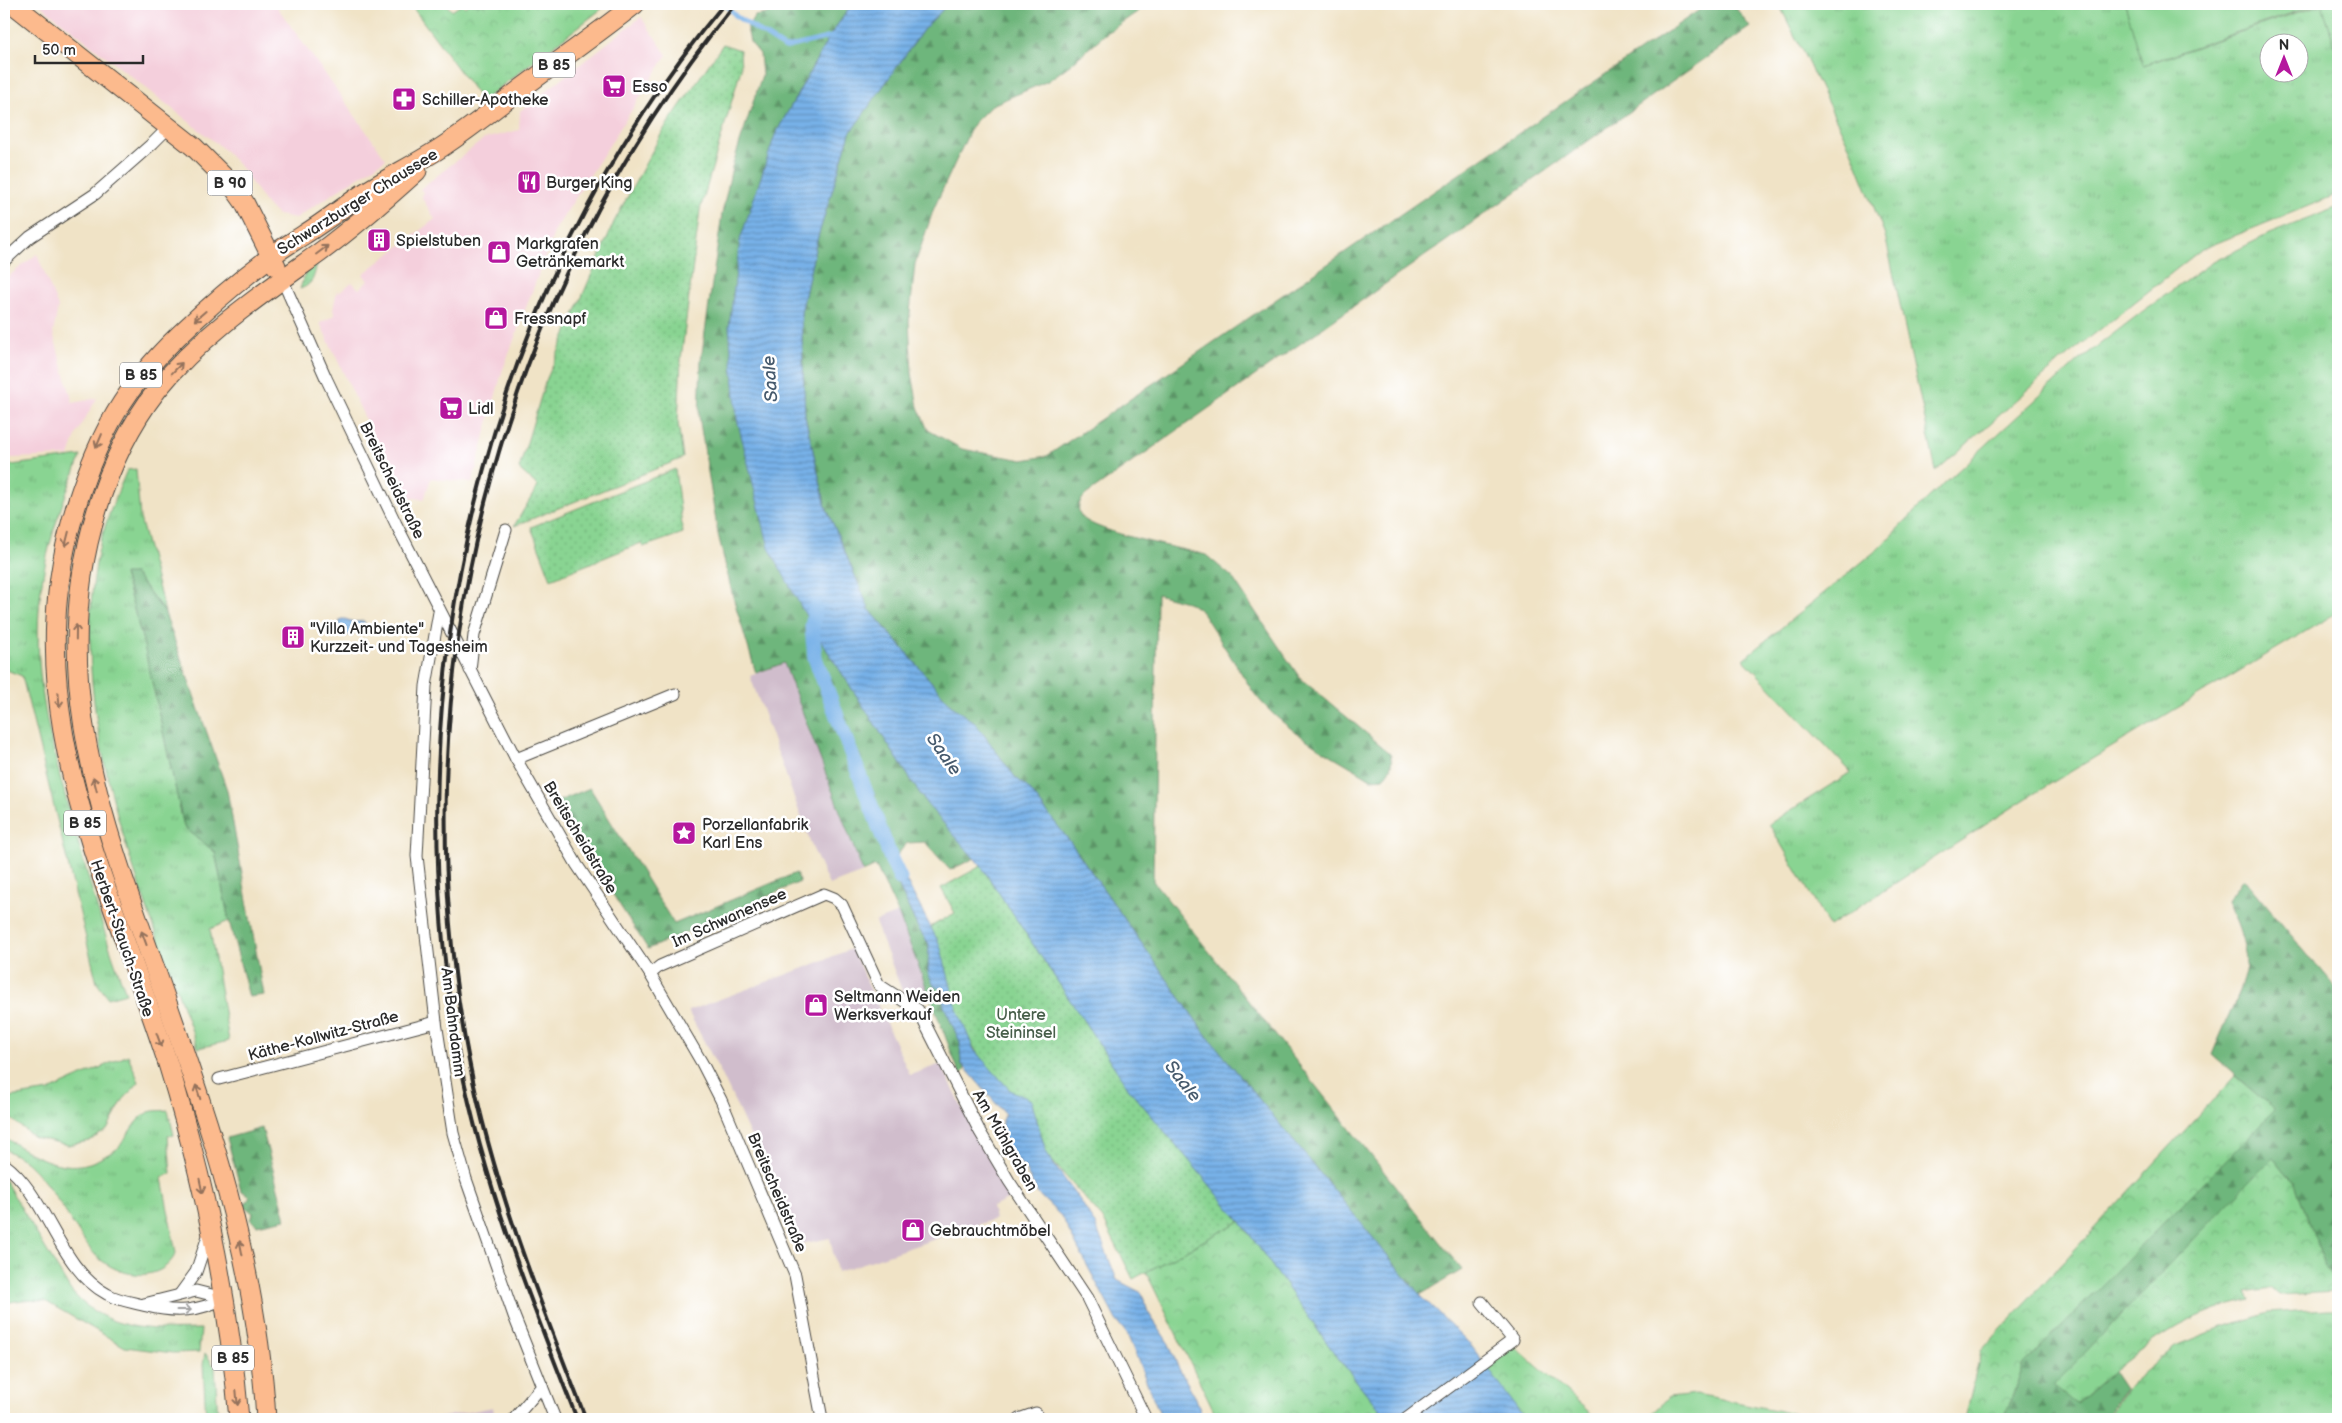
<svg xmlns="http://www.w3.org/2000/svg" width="2342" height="1423" font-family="'Balsamiq Sans',sans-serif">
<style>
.built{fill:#f4cfdc}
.industrial{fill:#d0bdcc}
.grass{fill:url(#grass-tufts);stroke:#5a805e;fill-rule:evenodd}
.forest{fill:url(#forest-firs);stroke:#4c7054}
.park{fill:url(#park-crowns);stroke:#5a805e}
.garden{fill:url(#garden-dots);stroke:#5a805e}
.pitch{fill:#89d492;stroke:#5a805e}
.water{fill:url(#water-rules);stroke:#516e8a}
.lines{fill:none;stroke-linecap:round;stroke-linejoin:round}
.stream{stroke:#77b1e8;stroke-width:4.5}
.canal{stroke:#77b1e8;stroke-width:15}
.minor-casing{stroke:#494742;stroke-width:13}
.primary-casing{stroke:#494742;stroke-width:21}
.minor{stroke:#fff;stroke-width:11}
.primary{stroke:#fcba8d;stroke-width:19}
.rail{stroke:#2b2b2b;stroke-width:4}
.oneway{stroke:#94725c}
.oneway2{stroke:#a0a0a0}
.labels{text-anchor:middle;stroke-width:5;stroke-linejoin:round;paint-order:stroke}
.shield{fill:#fff;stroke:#6b6b6b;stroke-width:1}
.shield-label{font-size:15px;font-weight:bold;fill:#2b2b2b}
.poi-label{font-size:16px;fill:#2b2b2b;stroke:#fff;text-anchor:start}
.street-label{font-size:16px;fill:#2b2b2b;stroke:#fff}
.park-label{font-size:16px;fill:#475e4a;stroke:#fff}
.water-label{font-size:18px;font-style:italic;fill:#465a6d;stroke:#fff}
</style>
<defs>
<pattern id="grass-tufts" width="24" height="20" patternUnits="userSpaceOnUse" patternTransform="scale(1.25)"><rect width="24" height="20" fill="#89d492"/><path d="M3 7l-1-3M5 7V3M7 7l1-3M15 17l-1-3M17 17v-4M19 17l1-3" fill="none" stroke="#76b67e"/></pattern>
<pattern id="forest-firs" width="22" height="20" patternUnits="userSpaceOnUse" patternTransform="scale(1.25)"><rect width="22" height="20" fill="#6eb67c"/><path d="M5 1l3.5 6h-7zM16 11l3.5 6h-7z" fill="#5b9466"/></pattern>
<pattern id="park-crowns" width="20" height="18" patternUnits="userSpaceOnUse" patternTransform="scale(1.25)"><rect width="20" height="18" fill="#89d492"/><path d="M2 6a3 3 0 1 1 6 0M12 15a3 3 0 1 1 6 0" fill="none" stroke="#76b67e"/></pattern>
<pattern id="garden-dots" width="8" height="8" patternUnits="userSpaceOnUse" patternTransform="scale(1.25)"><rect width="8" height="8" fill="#89d492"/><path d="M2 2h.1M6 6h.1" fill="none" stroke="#76b67e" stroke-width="1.8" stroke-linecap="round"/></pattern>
<pattern id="water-rules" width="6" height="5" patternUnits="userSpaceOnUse" patternTransform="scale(1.25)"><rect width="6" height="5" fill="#77b1e8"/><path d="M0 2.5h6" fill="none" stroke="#6290bc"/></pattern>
</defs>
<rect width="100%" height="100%" fill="#fff"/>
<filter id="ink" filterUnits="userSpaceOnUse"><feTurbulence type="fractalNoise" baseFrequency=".02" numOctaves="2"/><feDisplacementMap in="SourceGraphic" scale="10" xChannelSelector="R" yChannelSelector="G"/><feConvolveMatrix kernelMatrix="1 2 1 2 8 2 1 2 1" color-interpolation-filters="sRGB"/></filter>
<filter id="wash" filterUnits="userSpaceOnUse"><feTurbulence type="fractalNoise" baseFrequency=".0096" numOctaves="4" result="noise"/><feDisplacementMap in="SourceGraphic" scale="20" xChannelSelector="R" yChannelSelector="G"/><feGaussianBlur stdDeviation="1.12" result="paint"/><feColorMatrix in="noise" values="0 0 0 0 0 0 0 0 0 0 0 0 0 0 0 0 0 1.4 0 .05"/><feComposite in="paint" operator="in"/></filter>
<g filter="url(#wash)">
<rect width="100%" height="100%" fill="#f0e3c6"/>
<g class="built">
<polygon points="39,4 275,4 386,159 296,218 278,215 266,204 239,165 221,147"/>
<polygon points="641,17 667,55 555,230 502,372 472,483 431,478 424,500 416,498 403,499 320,323 335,315 333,310 337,290 339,293 352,282 359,289 368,281 363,274 435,219 422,198 423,192 420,189 484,139 519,130 520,111"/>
<polygon points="37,254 58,307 53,333 73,403 97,398 77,433 69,456 11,458 4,441 4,280"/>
</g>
<g class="industrial">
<polygon points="784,663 863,872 829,885 812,847 750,676"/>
<polygon points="898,913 928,989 905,998 875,922"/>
<polygon points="851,947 910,1075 941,1064 975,1134 1014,1197 992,1207 995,1219 837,1272 830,1238 796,1245 751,1137 724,1079 688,1011 809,966 851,949"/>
<polygon points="493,1407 495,1419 433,1419"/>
</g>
<g class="grass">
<path d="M1779 4H2125L2144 65 2322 4 2338 56V194L2202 249 2069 354 1936 471 1885 235 1851 150ZM2270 42H2300V72H2270Z"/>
<polygon points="2338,207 2338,612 2030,796 1829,926 1769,824 1851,772 1743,659 1878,549 1927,499 2078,361 2143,311 2211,263 2269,234"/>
<path d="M317 263C314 276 314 284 300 289L305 274Z"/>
<path d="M81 456C68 488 55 521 47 556 24 656 50 742 77 838 92 890 106 942 126 993L108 998 97 983 22 676 4 669V466Z"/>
<path d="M136 469 140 518 165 612 135 574 124 575 143 641 184 827 215 852 229 921 210 929 229 1041 198 1048C144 895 68 730 96 564 101 531 114 501 127 470Z"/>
<polygon points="128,1055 139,1082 123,1100 107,1130 89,1141 68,1145 34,1137 4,1113 4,1098 49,1091"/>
<path d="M168 1110 174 1135 168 1136 171 1173 162 1178 176 1253C162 1283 123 1278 101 1260 90 1252 81 1235 73 1224 60 1203 45 1179 27 1163 20 1157 11 1153 4 1149V1137C33 1156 68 1178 103 1157 108 1154 115 1151 119 1147 128 1136 135 1118 149 1112 154 1110 162 1111 168 1110Z"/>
<path d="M4 1179 71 1291C107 1332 151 1330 201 1329L199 1352 173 1353 125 1347 45 1301 23 1300 4 1303Z"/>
<polygon points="2326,1309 2338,1309 2338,1419 2117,1419 2110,1412 2134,1380 2175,1346 2222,1327 2269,1313"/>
<polygon points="205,1353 215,1367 218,1419 206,1419 203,1365"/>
</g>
<g class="forest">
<polygon points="795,4 852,4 829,37 775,135 812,627 926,803 975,858 950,870 925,842 907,843 889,865 918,928 929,944 928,973 941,989 944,1006 960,1042 961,1063 965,1070 960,1075 898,913 876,866 863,872 784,663 756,673 733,597 718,534 699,416 701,360 722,214 732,167 762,75 760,54 750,42 747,28 755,16 771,13"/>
<path d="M948 4H1149L1105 34 1071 64 1048 81 992 105 973 124 934 208 915 264 909 322 912 373 918 407 928 430 962 449 1023 460 1047 456 1708 4H1733L1750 27 1087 494C1080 500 1075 508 1082 517 1094 532 1183 549 1206 555L1232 577 1300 678 1390 753C1393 764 1391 770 1383 778L1371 779C1331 754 1283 731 1254 693L1202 612 1190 603 1157 594 1153 881 1462 1270 1420 1295 1204 1032 1071 843 1029 789 1015 777 976 724 952 706 869 609 826 507 805 416 801 313 817 240 850 133 923 30Z"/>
<polygon points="124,574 135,574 165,613 227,790 264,995 249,997 229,921 215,852 184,827 143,641"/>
<polygon points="590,788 674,924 796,873 800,882 648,949 554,803"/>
<path d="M2243 878 2338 991V1282L2326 1268 2295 1184 2273 1157 2076 1404 2113 1372 2125 1390 2108 1412 2115 1419H2004L2024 1364 2274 1110 2212 1055C2220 1034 2245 985 2246 964 2246 942 2236 921 2227 901Z"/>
<polygon points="262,1128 286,1219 257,1225 251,1220 253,1213 244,1206 250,1197 241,1190 227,1138"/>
</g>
<g class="park">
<polygon points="410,4 446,4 452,11 462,4 465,7 469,4 608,4 482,101"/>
<polygon points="2235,1076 2275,1110 2024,1364 2004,1419 1965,1419 1981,1351"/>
<path d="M2273 1157 2295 1184 2326 1268 2338 1282V1292L2278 1295 2270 1288 2248 1292 2252 1300C2183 1311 2127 1359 2076 1404L2053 1386Z"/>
<polygon points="1240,1221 1335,1354 1387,1419 1218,1419 1146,1272"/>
<polygon points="1512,1344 1597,1419 1525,1419 1487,1370"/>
</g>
<g class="garden">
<polygon points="723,44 740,50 741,69 700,210 681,359 678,423 683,458 514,526 538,486 519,469 545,383 614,222 664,129"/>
<polygon points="675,469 683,533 643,547 641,543 551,579 531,527"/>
<path d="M981 866 1129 1089 1240 1221 1133 1279 1103 1219 1047 1155 1031 1100C1024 1097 1016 1094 1010 1090 985 1072 965 1036 956 1007 948 980 944 952 930 927L955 913 941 888Z"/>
</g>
<g class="pitch">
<polygon points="2125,4 2318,4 2143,65"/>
<polygon points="2322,4 2338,4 2338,56"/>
<polygon points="1696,1394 1820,1419 1646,1419 1669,1397"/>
</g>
<g class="water">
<polygon points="852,4 948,4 923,30 850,133 817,240 801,313 805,416 826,507 869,609 952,706 976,724 1015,777 1029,789 1071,843 1204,1032 1420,1295 1470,1344 1525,1419 1387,1419 1335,1354 1240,1221 1129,1089 981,866 926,803 812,627 769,548 737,419 729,327 740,240 775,135 829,37"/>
<path d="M341 619H345L354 622 364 621 365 624 360 631 346 636C340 634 337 625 341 619Z"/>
<polygon points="892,861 897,863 940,945 957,1009 974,1050 1010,1090 1031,1100 1047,1155 1082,1203 1096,1226 1117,1280 1142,1293 1148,1312 1169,1344 1178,1367 1196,1398 1203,1419 1162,1419 1127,1334 1116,1320 1061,1216 1038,1194 1025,1169 1001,1140 1002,1120 1005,1114 961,1063 960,1042 944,1006 941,989 934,986 928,973 929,944 918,928 889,865"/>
</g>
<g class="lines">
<polyline class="stream" points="724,4 737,17 785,48 834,36"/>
<polyline class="canal" points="815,608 812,627 815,658 892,861 900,878"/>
</g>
</g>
<g filter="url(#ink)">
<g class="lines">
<g class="minor-casing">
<g id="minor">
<polyline points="4,261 30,237 95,194 153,143 169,127"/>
<polyline points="282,279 326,378 396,524 516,759 577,865 650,974 702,1063 721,1100 795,1275 822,1419"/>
<polyline points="439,612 426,686 417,856 436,1022 453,1133 466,1179 514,1316 555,1419"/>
<polyline points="470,670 474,635 506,530"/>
<polyline points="516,759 675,694"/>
<polyline points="650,974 660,966 824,894 834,898 842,905 879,985 918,1010 980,1132 1009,1181 1087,1298 1146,1419"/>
<polyline points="219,1079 436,1022"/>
<path d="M4 1164C48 1196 58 1268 107 1294 119 1301 133 1302 147 1306 175 1313 199 1312 224 1298"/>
<polyline points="180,1294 196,1272 209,1233"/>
<polyline points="144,1304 196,1291 224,1298"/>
<polyline points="514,1419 542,1386"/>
<polyline points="1019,1419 1036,1413"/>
<polyline points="1406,1419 1513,1340 1482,1302"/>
</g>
</g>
<g class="primary-casing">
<g id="primary">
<polyline points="13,4 194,147 232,185 244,202 276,266"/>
<path d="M239 1419C229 1300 204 1181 169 1067 108 875 12 709 77 503 99 434 125 387 178 336 206 309 237 282 269 258 280 249 293 242 305 234 324 222 342 208 361 195 387 178 416 164 442 147 468 130 493 110 518 91 557 62 597 34 635 4"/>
<path d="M266 1419C260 1311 234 1203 200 1100 182 1044 162 988 142 932 92 793 51 657 97 510 110 467 129 426 157 390 201 335 262 294 319 253 353 228 385 200 417 171"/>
</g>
</g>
<use href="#minor" class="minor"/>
<use href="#primary" class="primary"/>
<g class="rail">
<path d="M577 1419C531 1302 484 1185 460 1061 390 694 482 293 724 4"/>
<path d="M586 1419C540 1302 493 1185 469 1061 396 688 496 297 735 4"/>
</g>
</g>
<defs><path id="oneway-shaft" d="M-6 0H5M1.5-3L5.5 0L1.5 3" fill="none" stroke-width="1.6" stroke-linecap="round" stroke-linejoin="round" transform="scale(1.25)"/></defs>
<g class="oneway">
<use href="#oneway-shaft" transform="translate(322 250) rotate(-37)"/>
<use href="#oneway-shaft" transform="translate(200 316) rotate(139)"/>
<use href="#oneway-shaft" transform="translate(177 368) rotate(-46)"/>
<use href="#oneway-shaft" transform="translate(99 441) rotate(113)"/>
<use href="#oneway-shaft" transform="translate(67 539) rotate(104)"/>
<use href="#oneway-shaft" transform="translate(76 632) rotate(-89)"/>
<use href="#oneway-shaft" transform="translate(59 700) rotate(85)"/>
<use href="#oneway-shaft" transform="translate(95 784) rotate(-104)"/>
<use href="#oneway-shaft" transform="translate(144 938) rotate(-110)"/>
<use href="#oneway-shaft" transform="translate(159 1040) rotate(70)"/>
<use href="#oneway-shaft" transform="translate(198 1092) rotate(-108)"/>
<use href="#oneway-shaft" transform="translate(201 1186) rotate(78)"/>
<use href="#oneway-shaft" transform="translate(241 1248) rotate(-101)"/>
<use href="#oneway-shaft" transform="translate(237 1398) rotate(85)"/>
</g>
<use class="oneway2" href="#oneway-shaft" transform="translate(184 1310)"/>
</g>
<defs>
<g id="supermarket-square" transform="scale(1.25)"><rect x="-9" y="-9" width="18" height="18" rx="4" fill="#b5179e" stroke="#fff"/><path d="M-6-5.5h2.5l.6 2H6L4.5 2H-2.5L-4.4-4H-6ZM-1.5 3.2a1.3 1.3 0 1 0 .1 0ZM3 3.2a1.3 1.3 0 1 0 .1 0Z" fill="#fff"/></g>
<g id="pharmacy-square" transform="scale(1.25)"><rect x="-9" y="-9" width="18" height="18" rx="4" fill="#b5179e" stroke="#fff"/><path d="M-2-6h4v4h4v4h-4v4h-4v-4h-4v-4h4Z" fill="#fff"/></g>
<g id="restaurant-square" transform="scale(1.25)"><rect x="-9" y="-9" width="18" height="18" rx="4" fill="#b5179e" stroke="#fff"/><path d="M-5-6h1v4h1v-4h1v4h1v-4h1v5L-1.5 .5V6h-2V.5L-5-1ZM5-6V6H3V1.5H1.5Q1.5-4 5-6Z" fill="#fff"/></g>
<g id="building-square" transform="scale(1.25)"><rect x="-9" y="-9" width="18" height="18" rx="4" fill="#b5179e" stroke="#fff"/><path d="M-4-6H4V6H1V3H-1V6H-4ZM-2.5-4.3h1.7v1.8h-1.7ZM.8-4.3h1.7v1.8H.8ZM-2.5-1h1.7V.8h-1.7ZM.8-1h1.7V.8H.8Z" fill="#fff"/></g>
<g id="shop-square" transform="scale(1.25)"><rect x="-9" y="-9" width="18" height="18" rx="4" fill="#b5179e" stroke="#fff"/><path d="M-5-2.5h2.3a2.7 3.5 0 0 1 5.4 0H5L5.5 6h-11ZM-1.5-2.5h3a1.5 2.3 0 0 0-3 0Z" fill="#fff"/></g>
<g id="sight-square" transform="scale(1.25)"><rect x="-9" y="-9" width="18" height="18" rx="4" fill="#b5179e" stroke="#fff"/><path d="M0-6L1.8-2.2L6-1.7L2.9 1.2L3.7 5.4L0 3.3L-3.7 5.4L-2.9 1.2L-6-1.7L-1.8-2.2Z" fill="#fff"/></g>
</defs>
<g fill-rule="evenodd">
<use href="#supermarket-square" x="614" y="86"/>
<use href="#pharmacy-square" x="404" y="99"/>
<use href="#restaurant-square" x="529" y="182"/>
<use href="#building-square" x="379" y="240"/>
<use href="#shop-square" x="499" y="252"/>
<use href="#shop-square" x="496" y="318"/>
<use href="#supermarket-square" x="451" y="408"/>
<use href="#building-square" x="293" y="637"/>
<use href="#sight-square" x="684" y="833"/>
<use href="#shop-square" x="816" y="1005"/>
<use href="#shop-square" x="913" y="1230"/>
</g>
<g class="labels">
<g class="shield">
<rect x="533" y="52.5" width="42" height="25" rx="4"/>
<rect x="207.5" y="170.5" width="45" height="25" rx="4"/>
<rect x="120" y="362.5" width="42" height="25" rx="4"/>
<rect x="64" y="810.5" width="42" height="25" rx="4"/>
<rect x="212" y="1345.5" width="42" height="25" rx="4"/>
</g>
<g class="shield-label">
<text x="554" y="70">B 85</text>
<text x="230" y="188">B 90</text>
<text x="141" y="380">B 85</text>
<text x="85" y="828">B 85</text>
<text x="233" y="1363">B 85</text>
</g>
<g class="poi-label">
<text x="632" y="92">Esso</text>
<text x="422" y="105">Schiller-Apotheke</text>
<text x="546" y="188">Burger King</text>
<text x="396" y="246">Spielstuben</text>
<text x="516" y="249">Markgrafen<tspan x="516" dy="18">Getränkemarkt</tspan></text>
<text x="514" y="324">Fressnapf</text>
<text x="468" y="414">Lidl</text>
<text x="310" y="634">"Villa Ambiente"<tspan x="310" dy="18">Kurzzeit- und Tagesheim</tspan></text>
<text x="702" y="830">Porzellanfabrik<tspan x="702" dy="18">Karl Ens</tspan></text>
<text x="834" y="1002">Seltmann Weiden<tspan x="834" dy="18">Werksverkauf</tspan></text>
<text x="930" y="1236">Gebrauchtmöbel</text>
</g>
<g class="street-label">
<text transform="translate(357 201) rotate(-32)" y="6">Schwarzburger Chaussee</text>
<text transform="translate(393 480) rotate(64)" y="6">Breitscheidstraße</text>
<text transform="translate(581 837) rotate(59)" y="6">Breitscheidstraße</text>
<text transform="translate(729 917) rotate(-24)" y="6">Im Schwanensee</text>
<text transform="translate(123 938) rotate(71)" y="6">Herbert-Stauch-Straße</text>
<text transform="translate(454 1022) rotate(83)" y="6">Am Bahndamm</text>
<text transform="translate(323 1035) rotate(-15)" y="6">Käthe-Kollwitz-Straße</text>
<text transform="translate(1006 1140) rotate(60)" y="6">Am Mühlgraben</text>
<text transform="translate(778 1192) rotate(67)" y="6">Breitscheidstraße</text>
</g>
<g class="park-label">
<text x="1021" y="1020">Untere<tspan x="1021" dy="18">Steininsel</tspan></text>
</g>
<g class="water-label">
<text transform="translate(770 379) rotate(-94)" y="6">Saale</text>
<text transform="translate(944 754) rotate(55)" y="6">Saale</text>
<text transform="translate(1183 1081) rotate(52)" y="6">Saale</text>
</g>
</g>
<rect width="2342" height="1423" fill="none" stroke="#fff" stroke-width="20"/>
<g transform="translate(2284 58)"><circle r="24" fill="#ffffff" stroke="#aaaaaa"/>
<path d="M0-4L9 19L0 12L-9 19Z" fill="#b5179e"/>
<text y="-8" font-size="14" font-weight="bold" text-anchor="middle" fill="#2b2b2b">N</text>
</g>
<path d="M35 55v8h108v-8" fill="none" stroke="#2b2b2b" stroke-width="2.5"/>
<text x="42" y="55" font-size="15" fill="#2b2b2b" stroke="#ffffff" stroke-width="4" paint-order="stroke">50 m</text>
</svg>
